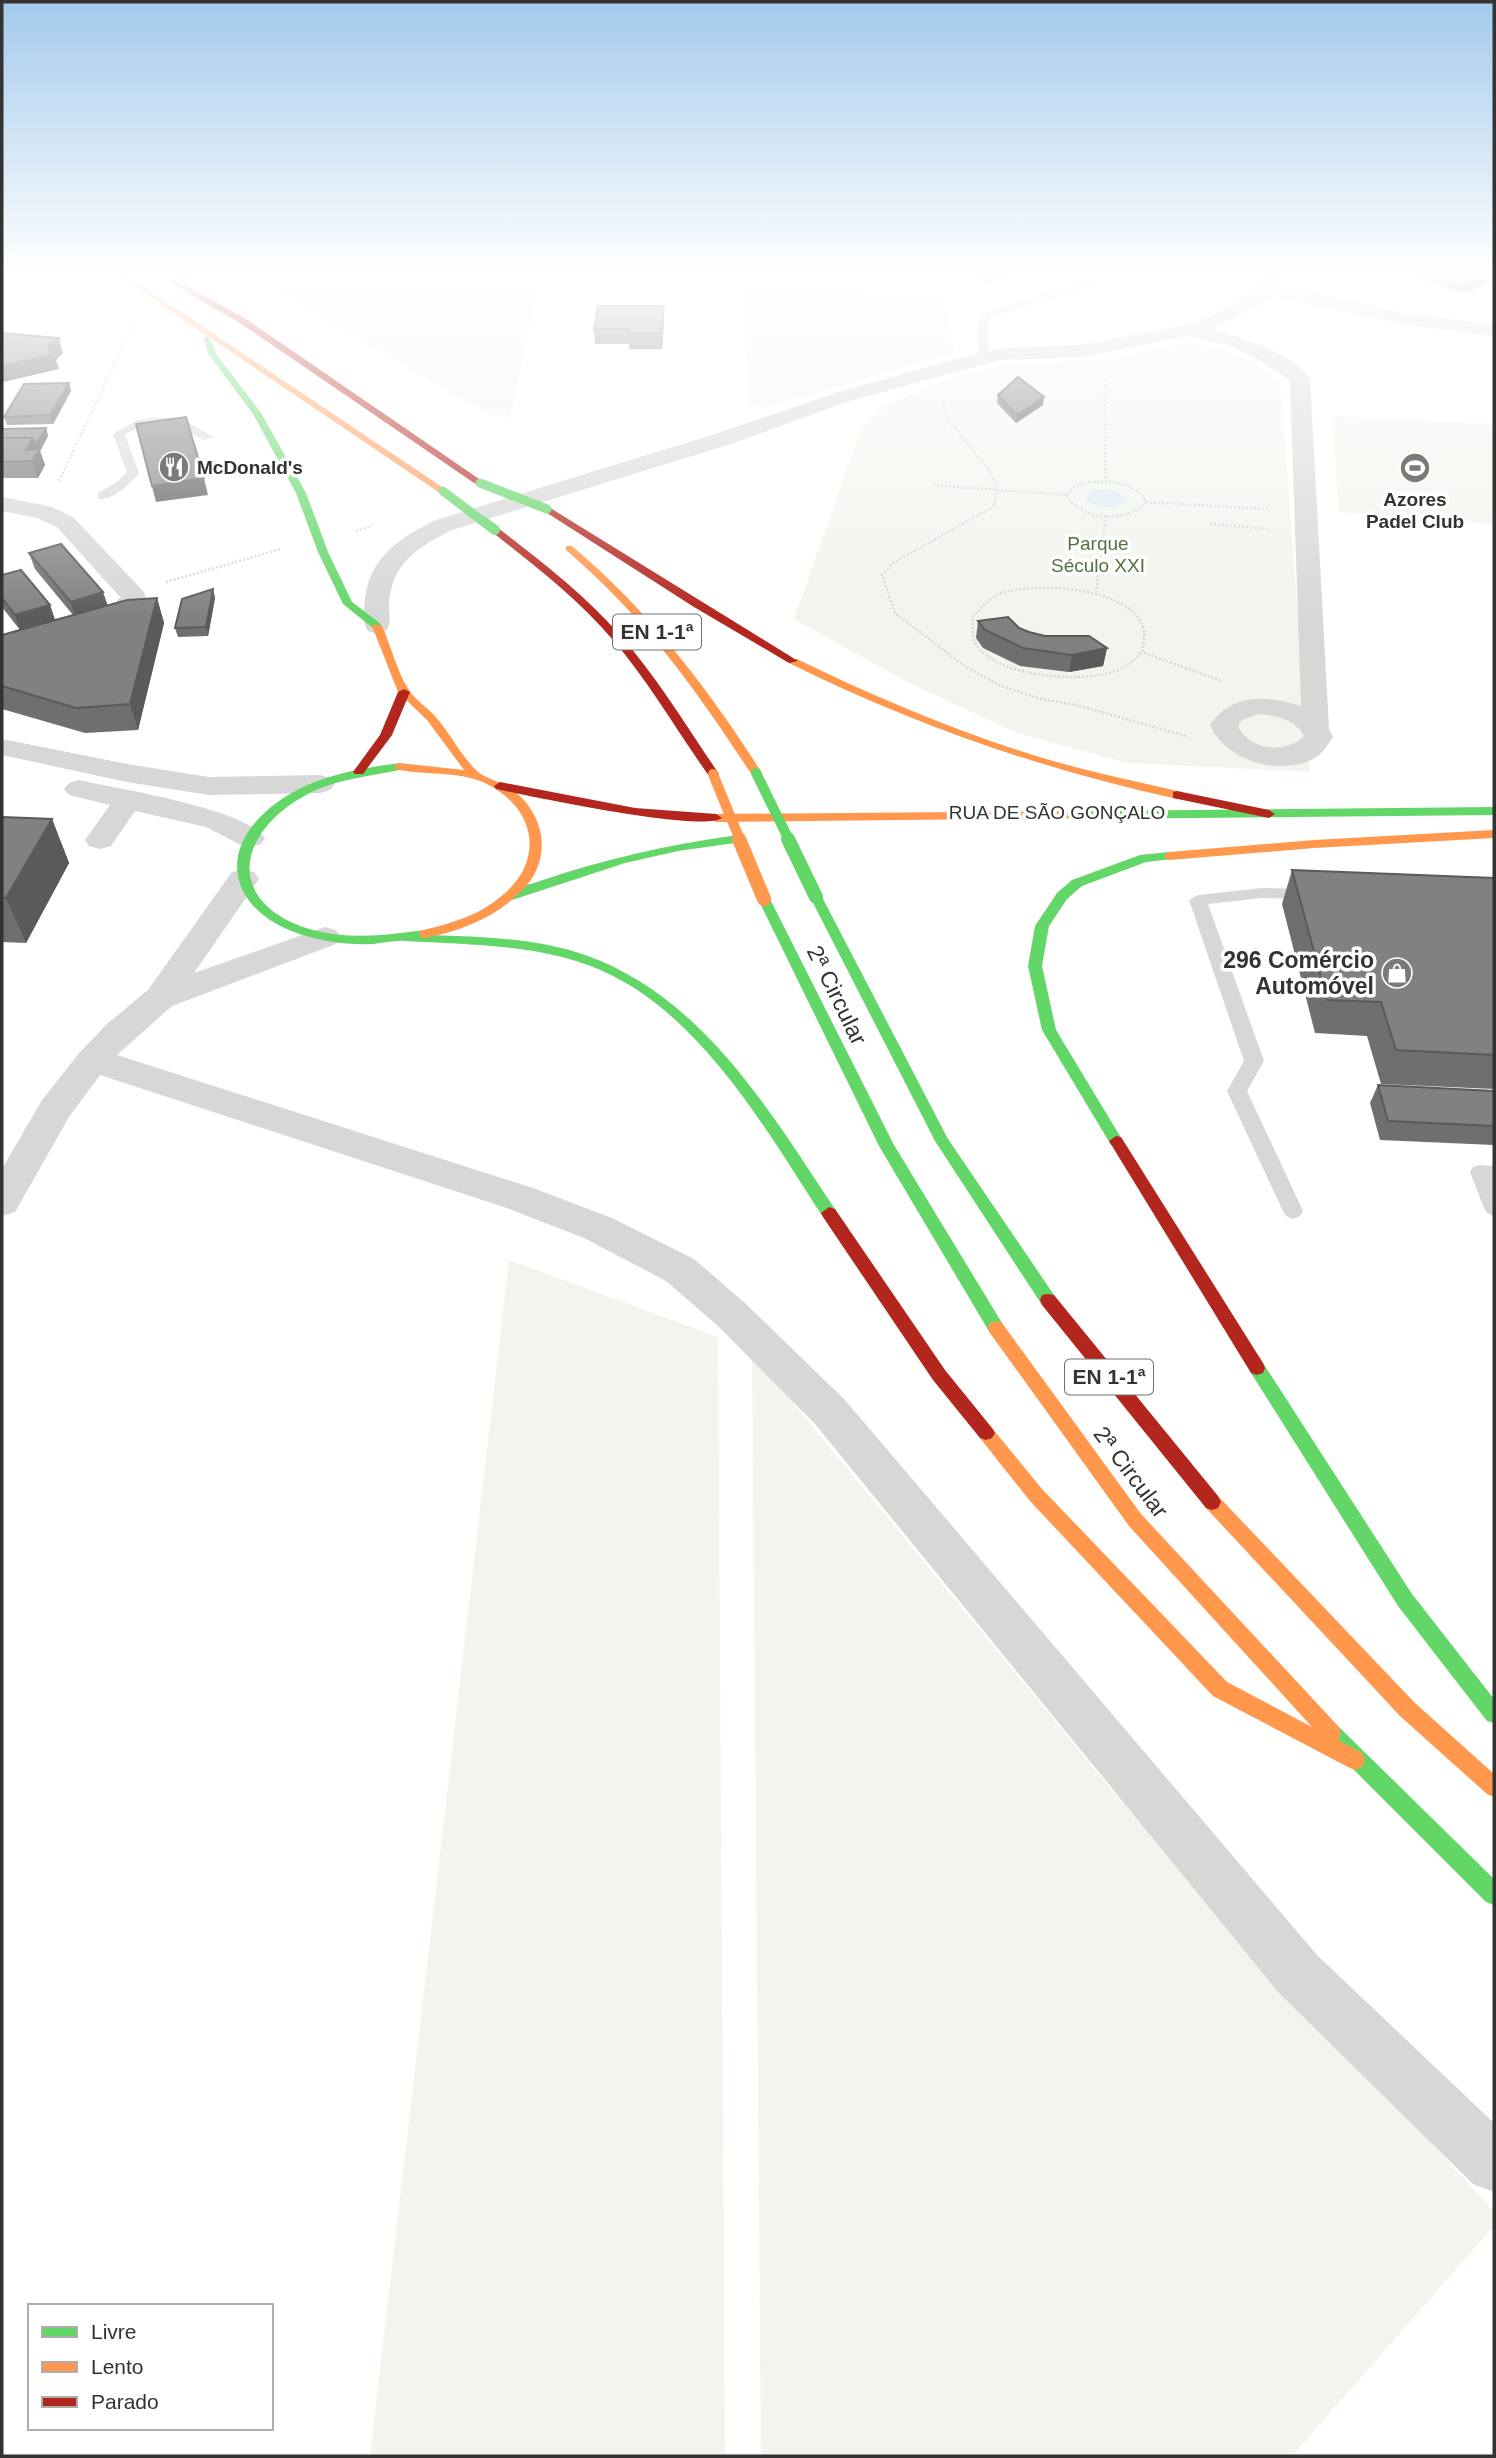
<svg xmlns="http://www.w3.org/2000/svg" width="1496" height="2458" font-family="Arial,sans-serif">
<style>
.green{fill:#f1f5ed}
.water{fill:#ddebf3}
.lines{fill:none;stroke-linecap:round;stroke-linejoin:round}
.path{stroke:#d6d6d6;stroke-width:2.5;stroke-dasharray:2 2;stroke-linecap:butt}
.lane{fill:#d7d7d7;fill-rule:evenodd}
.street{fill:#d7d7d7;fill-rule:evenodd}
.fast{fill:#63d668;fill-rule:evenodd}
.slow{fill:#ff974d;fill-rule:evenodd}
.jam{fill:#b3261e;fill-rule:evenodd}
.fast-bridge-far2{stroke:#63d668;stroke-width:9}
.fast-bridge-far1{stroke:#63d668;stroke-width:10}
.fast-bridge{stroke:#63d668;stroke-width:14}
.slow-bridge-far1{stroke:#ff974d;stroke-width:10}
.slow-bridge{stroke:#ff974d;stroke-width:14}
.wall{fill:#6f6f6f}
.shaded-wall{fill:#5a5a5a}
.building{fill:#818181;stroke:#5a5a5a;stroke-width:2}
.labels{text-anchor:middle;stroke-width:7;stroke-linejoin:round;paint-order:stroke}
.far-poi-label{font-size:19px;font-weight:bold;fill:#333;stroke:#fff;text-anchor:start}
.far-park-label{font-size:19px;fill:#56703f;stroke:#fff}
.far-street-label{font-size:19px;fill:#333;stroke:#fff}
.shield{fill:#fff;stroke:#707070;stroke-width:2}
.shield-label{font-size:21px;font-weight:bold;fill:#333}
.poi-label{font-size:23px;font-weight:bold;fill:#333;stroke:#fff;text-anchor:end}
.street-label{font-size:23px;fill:#333;stroke:#fff}
</style>
<rect width="100%" height="100%" fill="#fff"/>
<g class="green">
<polygon points="252,275 540,275 510,417 488,414"/>
<polygon points="742,275 861,275 866,299 943,299 954,352 773,406 750,408"/>
<polygon points="1193,342 1250,360 1280,383 1310,772 1128,763 1017,733 909,683 794,619 861,430 885,405 953,377 1002,366 1114,359"/>
<polygon points="1332,416 1494,424 1494,524 1339,512"/>
<polygon points="509,1260 718,1337 725,2456 370,2456"/>
<polygon points="752,1353 1110,1788 1494,2212 1494,2226 1292,2456 761,2456"/>
</g>
<path class="water" d="M1108 489 1121 493 1127 500C1115 511 1096 509 1085 498L1090 491Z"/>
<g class="lines">
<g class="path">
<polyline points="1105,380 1106,482"/>
<polyline points="943,402 949,421 989,470 998,490 993,507 893,563 882,575 895,613 966,667 999,685 1037,698 1080,706 1186,736"/>
<polyline points="59,481 135,321"/>
<path d="M1089 482C1109 481 1136 482 1146 502 1129 523 1078 521 1067 495L1074 487Z"/>
<polyline points="933,485 1067,495"/>
<polyline points="1146,502 1268,509"/>
<polyline points="1210,524 1269,529"/>
<polyline points="356,531 372,526"/>
<polyline points="166,582 281,549"/>
<polyline points="1096,593 1106,515"/>
<path d="M1141 653C1131 663 1123 669 1109 673 1076 682 996 677 976 644 971 637 973 625 973 617 981 608 990 597 1002 593 1036 582 1133 586 1144 630 1145 636 1143 646 1142 652L1221 681"/>
</g>
<g class="lane">
<polygon points="1107,275 1123,275 992,317 988,322 988,358 983,361 978,358 978,322 984,313"/>
<path d="M164 417 189 423 214 437 204 440C176 425 153 418 125 435L139 473C129 485 114 500 98 499V493L117 482 127 472 113 434 115 432 138 420Z"/>
<polygon points="1262,888 1314,889 1323,894 1314,899 1262,898 1208,904 1264,1061 1247,1091 1303,1211 1300,1216 1293,1219 1286,1216 1283,1211 1227,1091 1244,1061 1189,900 1198,895"/>
<polygon points="1480,1165 1494,1166 1494,1216 1487,1213 1484,1208 1470,1172 1473,1167"/>
</g>
<g class="street">
<path d="M1264 275H1282L1275 285 1407 313 1494 324V336L1407 325 1269 295 1264 302 1212 330C1240 336 1294 355 1310 378L1329 729 1333 737C1329 743 1322 754 1315 758 1281 777 1225 761 1210 725 1232 693 1266 695 1301 706L1290 380 1259 360 1229 345 1187 336 1083 357 1000 360 849 401 734 443 452 530C418 547 391 563 389 605 389 615 392 623 386 631L377 634 368 631C362 623 364 609 365 599 370 557 400 537 436 520L718 433 835 393 949 361 1000 348 1083 345 1200 322 1250 294ZM1259 714C1277 716 1295 719 1304 736 1287 754 1249 751 1238 726L1242 720Z"/>
<polygon points="2,497 52,507 73,517 144,592 146,598 131,616 120,621 2,655 2,639 102,611 113,606 120,597 57,527 37,518 2,511"/>
<polygon points="2,739 127,764 209,777 320,775 330,778 335,784 330,790 320,793 209,795 127,782 2,755"/>
<path d="M79 780C118 789 244 808 265 838L261 844 250 847 239 844 206 827 135 811 111 846 100 849 89 846 85 840 110 805 69 795 64 789 69 783Z"/>
<polygon points="243,870 254,872 259,879 194,973 325,927 336,930 341,937 336,944 172,1006 117,1055 533,1188 612,1218 694,1259 746,1304 845,1400 1317,1955 1494,2123 1494,2192 1473,2184 1279,1993 815,1424 718,1326 666,1281 584,1238 507,1208 100,1075 69,1117 15,1212 2,1216 2,1169 42,1100 80,1052 107,1024 148,990 232,872"/>
</g>
<g class="fast">
<polygon points="203,337 209,337 217,355 261,413 306,493 328,552 352,602 381,624 381,628 373,628 343,604 318,552 296,493 253,414 209,355"/>
<path d="M399 763 403 765V769C369 777 337 778 306 795 233 835 226 905 313 930 350 940 388 935 425 930L430 931 431 935C481 937 536 938 585 955 702 996 769 1110 835 1209L837 1213 835 1217H823C769 1134 705 1022 613 976 550 944 474 945 405 941 395 940 384 943 373 944 352 945 331 943 310 937 233 917 208 852 279 801 315 776 357 769 399 763Z"/>
<polygon points="1494,807 1494,815 1088,819 1082,815 1088,811"/>
<path d="M738 835 742 836V842L678 851 625 863 512 900 507 901 501 897C510 889 528 885 540 881 605 859 670 844 738 835Z"/>
<polygon points="1169,852 1175,856 1173,859 1146,862 1082,886 1067,899 1049,926 1042,966 1056,1030 1123,1141 1116,1146 1111,1145 1042,1030 1028,966 1035,926 1057,893 1072,880 1140,855"/>
<polygon points="816,893 822,897 948,1139 1054,1295 1056,1300 1054,1305 1042,1305 935,1141 810,897"/>
<polygon points="764,895 770,899 894,1145 1002,1323 1004,1328 1002,1333 990,1333 879,1146 758,899"/>
<polygon points="1257,1361 1263,1363 1412,1594 1494,1699 1494,1723 1487,1721 1398,1606 1251,1373 1249,1368 1251,1363"/>
<polygon points="1331,1723 1338,1726 1494,1879 1494,1905 1486,1902 1324,1740 1321,1733 1324,1726"/>
</g>
<g class="slow">
<polygon points="117,275 126,275 448,491 440,493"/>
<path d="M566 546H572C649 611 708 688 762 773L760 775H752C694 687 647 620 566 550Z"/>
<path d="M373 624 382 626C391 646 397 672 409 690 415 700 427 707 435 716 450 733 461 756 477 771 485 779 501 781 510 788 543 811 553 853 527 885 500 916 464 930 425 938L420 937V931C448 924 476 917 499 898 546 862 537 808 485 783 456 770 425 776 395 769V765L399 763 464 770 427 720 398 692 372 626Z"/>
<path d="M789 659H797C873 696 950 729 1030 754 1080 770 1131 780 1181 792L1183 795 1177 799C1041 769 914 725 789 663Z"/>
<polygon points="1088,811 1094,815 1092,818 716,822 710,818 716,814"/>
<polygon points="1494,830 1494,838 1314,848 1169,860 1163,856 1169,852 1314,840"/>
<polygon points="996,1321 1002,1323 1141,1514 1338,1726 1341,1733 1338,1740 1362,1753 1365,1760 1362,1767 1355,1770 1348,1767 1213,1696 1030,1501 980,1438 977,1433 980,1428 986,1426 992,1428 1042,1489 1227,1682 1312,1727 1129,1526 990,1333 988,1328 990,1323"/>
<polygon points="1212,1494 1218,1496 1414,1702 1494,1774 1494,1797 1487,1794 1400,1716 1206,1508 1203,1502 1206,1496"/>
</g>
<g class="jam">
<polygon points="172,278 246,319 485,483 477,485 240,323 169,282"/>
<polygon points="547,506 798,661 789,663 694,607 544,511 542,509"/>
<path d="M492 528H498C541 561 584 594 619 634 657 677 687 727 719 774L717 776H709C677 731 649 682 613 640 577 598 534 565 492 532Z"/>
<polygon points="404,689 410,692 392,735 363,774 355,774 353,772 380,735 398,692"/>
<path d="M500 782 635 808 716 814 722 818C702 833 528 796 496 789L494 786Z"/>
<polygon points="1177,791 1269,810 1275,814 1269,818 1173,798 1173,792"/>
<polygon points="1116,1136 1121,1137 1263,1363 1265,1368 1263,1373 1257,1375 1251,1373 1109,1141"/>
<polygon points="829,1207 835,1209 945,1370 992,1428 995,1433 992,1438 986,1440 980,1438 933,1380 823,1217 821,1213"/>
<polygon points="1048,1294 1054,1295 1218,1496 1221,1502 1218,1508 1212,1510 1206,1508 1042,1305 1040,1300 1042,1295"/>
</g>
<g class="fast-bridge-far2">
<polyline points="480,483 547,509"/>
<polyline points="443,491 485,523"/>
</g>
<g class="fast-bridge-far1">
<polyline points="483,521 495,530"/>
<polyline points="756,773 789,840"/>
</g>
<polyline class="fast-bridge" points="788,839 816,897"/>
<polyline class="slow-bridge-far1" points="713,774 740,840"/>
<polyline class="slow-bridge" points="739,839 764,899"/>
</g>
<g class="wall">
<rect x="666" y="275" width="42" height="1"/>
<polygon points="968,275 1015,275 986,283"/>
<polygon points="1408,275 1494,275 1494,281 1463,293"/>
<polygon points="664,321 662,349 629,349 629,344 595,344 594,329"/>
<polygon points="69,383 71,391 53,424 7,425 4,417"/>
<polygon points="998,395 1043,405 1016,423 997,403"/>
<polygon points="46,428 48,436 40,451 45,465 38,478 2,478 2,429"/>
<polygon points="29,553 108,605 157,598 164,623 138,730 85,733 2,709 2,632 3,635 20,630 2,607 2,575 50,605 55,620 73,615 35,569"/>
<polygon points="213,589 215,598 208,636 178,637 175,628"/>
<polygon points="978,621 1019,628 1029,632 1045,636 1107,648 1103,666 1069,672 1020,666 983,648 976,638"/>
<polygon points="2,817 52,819 69,863 26,943 2,942"/>
<polygon points="1292,870 1494,878 1494,1089 1381,1084 1367,1036 1315,1033 1282,904"/>
<polygon points="1378,1085 1494,1091 1494,1145 1380,1140 1370,1103"/>
</g>
<g class="shaded-wall">
<polygon points="987,275 1015,275 986,283"/>
<polygon points="1494,275 1494,281 1463,293 1465,286"/>
<polygon points="664,306 664,321 662,349 661,334"/>
<polygon points="59,338 63,353 56,360 59,369 3,382 2,378 2,366 47,348"/>
<polygon points="69,383 71,391 53,424 50,415"/>
<polygon points="1044,397 1043,405 1016,423 1017,415"/>
<polygon points="46,428 48,436 40,451 45,465 38,478 32,461 26,450 33,438"/>
<polygon points="204,478 208,495 156,502 152,486"/>
<polygon points="213,589 215,598 208,636 206,627"/>
<polygon points="103,592 109,609 76,619 71,602"/>
<polygon points="157,598 164,623 138,730 130,704"/>
<polygon points="50,605 56,623 21,633 15,615"/>
<polygon points="1107,648 1103,666 1069,672 1072,655"/>
<polygon points="52,819 69,863 26,943 6,898"/>
</g>
<g class="building">
<polygon points="1433,275 1493,275 1465,286"/>
<polygon points="598,306 664,306 661,334 628,334 628,329 594,329"/>
<polygon points="2,333 59,338 47,348 54,354 2,366"/>
<polygon points="1018,377 1044,397 1017,415 998,395"/>
<polygon points="69,383 50,415 4,417 24,384"/>
<polygon points="186,417 204,478 152,486 136,424"/>
<polygon points="46,428 36,445 33,438 2,438 2,429"/>
<polygon points="2,438 33,438 26,450 40,449 32,461 2,462"/>
<polygon points="61,544 103,592 71,602 29,553"/>
<polygon points="21,570 50,605 15,615 2,598 2,575"/>
<polygon points="213,589 206,627 175,628 182,599"/>
<polygon points="157,598 130,704 76,708 2,686 2,635 127,600"/>
<polygon points="1008,617 1019,628 1029,632 1045,636 1089,636 1107,648 1072,655 1023,648 985,630 978,621"/>
<polygon points="2,817 52,819 6,898 2,898"/>
<polygon points="1292,870 1494,878 1494,1055 1396,1050 1381,1002 1327,1000"/>
<polygon points="1378,1085 1494,1091 1494,1126 1388,1121"/>
</g>
<linearGradient id="sky" x2="0" y2="1"><stop stop-color="#a3caec"/><stop offset="0.44" stop-color="#fff"/><stop offset="1" stop-color="#fff" stop-opacity="0"/></linearGradient>
<rect width="1496" height="619" fill="url(#sky)"/>
<defs>
<g id="restaurant-disc" transform="scale(1.575)"><circle r="9.5" fill="#7a7a7a" stroke="#fff"/><path d="M-5-6h1v4h1v-4h1v4h1v-4h1v5L-1.5 .5V6h-2V.5L-5-1ZM5-6V6H3V1.5H1.5Q1.5-4 5-6Z" fill="#fff"/></g>
<g id="stadium-disc" transform="scale(1.575)"><circle r="9.5" fill="#7a7a7a" stroke="#fff"/><path d="M0-5a6.5 5 0 1 0 0 10a6.5 5 0 1 0 0-10ZM-3.5-1.8h7v3.6h-7Z" fill="#fff"/></g>
<g id="shop-disc" transform="scale(1.575)"><circle r="9.5" fill="#7a7a7a" stroke="#fff"/><path d="M-5-2.5h2.3a2.7 3.5 0 0 1 5.4 0H5L5.5 6h-11ZM-1.5-2.5h3a1.5 2.3 0 0 0-3 0Z" fill="#fff"/></g>
</defs>
<g fill-rule="evenodd">
<use href="#restaurant-disc" x="174" y="467"/>
<use href="#stadium-disc" x="1415" y="468"/>
<use href="#shop-disc" x="1397" y="973"/>
</g>
<g class="labels">
<g class="far-poi-label">
<text x="197" y="474">McDonald's</text>
<text x="1415" y="506" text-anchor="middle">Azores<tspan x="1415" dy="22">Padel Club</tspan></text>
</g>
<g class="far-park-label">
<text x="1098" y="550">Parque<tspan x="1098" dy="22">Século XXI</tspan></text>
</g>
<g class="far-street-label">
<text x="1057" y="819">RUA DE SÃO GONÇALO</text>
</g>
<g class="shield">
<rect x="613" y="614.5" width="88" height="35" rx="5"/>
<rect x="1065" y="1359.5" width="88" height="35" rx="5"/>
</g>
<g class="shield-label">
<text x="657" y="639">EN 1-1ª</text>
<text x="1109" y="1384">EN 1-1ª</text>
</g>
<g class="poi-label">
<text x="1374" y="968">296 Comércio<tspan x="1374" dy="26">Automóvel</tspan></text>
</g>
<g class="street-label">
<text transform="translate(837 995) rotate(64)" y="8">2ª Circular</text>
<text transform="translate(1131 1472) rotate(53)" y="8">2ª Circular</text>
</g>
</g>
<rect width="1496" height="2458" fill="none" stroke="#333333" stroke-width="7"/>
<rect x="28" y="2304" width="245" height="126" fill="#ffffff" stroke="#adadad" stroke-width="2"/>
<rect x="42" y="2327" width="35" height="10" fill="#63d668" stroke="#adadad" stroke-width="2"/>
<text x="91" y="2339" font-size="21" fill="#333333">Livre</text>
<rect x="42" y="2362" width="35" height="10" fill="#ff974d" stroke="#adadad" stroke-width="2"/>
<text x="91" y="2374" font-size="21" fill="#333333">Lento</text>
<rect x="42" y="2397" width="35" height="10" fill="#b3261e" stroke="#adadad" stroke-width="2"/>
<text x="91" y="2409" font-size="21" fill="#333333">Parado</text>
</svg>
